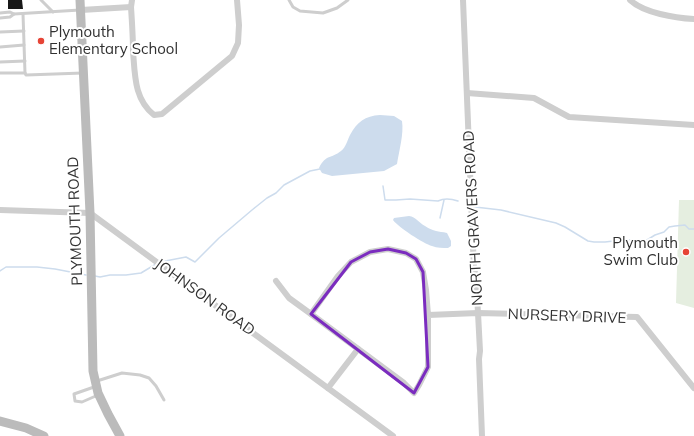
<svg xmlns="http://www.w3.org/2000/svg" width="694" height="436" font-family="Mulish,sans-serif">
<style>
.green{fill:#e5eee0}
.water{fill:#cddced}
.lines{fill:none;stroke-linecap:round;stroke-linejoin:round}
.stream{stroke:#cddced;stroke-width:1.5}
.building{fill:#181818}
.lane{stroke:#cecece;stroke-width:3}
.street{stroke:#cecece;stroke-width:6}
.secondary{stroke:#bbb;stroke-width:9}
.marked{fill:none;stroke:#7b2cbf;stroke-width:3;stroke-linejoin:round}
.poi-dot{fill:#e64436;stroke:#fff;stroke-width:1.5}
.labels{text-anchor:middle;stroke-width:4;stroke-linejoin:round;paint-order:stroke}
.poi-label{font-size:15px;fill:#313131;stroke:#fff;text-anchor:start}
.street-label{font-size:15px;fill:#313131;stroke:#fff}
</style>
<rect width="100%" height="100%" fill="#fff"/>
<polygon class="green" points="679,200 694,200 694,308 676,303"/>
<g class="water">
<path d="M380 115 394 116 402 121C404 134 399 151 397 164L384 171 332 176 322 173 319 168C326 154 331 159 341 151 346 147 347 141 350 135 357 122 365 116 380 115Z"/>
<path d="M409 216C416 217 419 223 425 226 434 232 438 231 447 233L451 241V246L448 248C443 248 437 248 432 246 424 244 398 227 393 220L394 218Z"/>
</g>
<g class="lines">
<g class="stream">
<path d="M383 186 385 200H396L410 199 438 201C444 198 452 199 458 201"/>
<polyline points="475,207 501,210 556,223 565,227 588,241 594,242 605,242 622,240 647,240 655,235 664,232 669,227 675,226 685,225 689,229 694,229"/>
<polyline points="440,218 444,200"/>
<polyline points="160,262 186,257 195,262 219,238 252,210 267,198 276,193 284,185 310,171 320,169"/>
<polyline points="0,271 6,267 37,267 55,269 86,275"/>
<polyline points="95,276 100,277 110,275 126,275 141,273 156,264"/>
</g>
</g>
<polygon class="building" points="8,0 22,0 23,9 8,9"/>
<g class="lines">
<g class="lane">
<polyline points="41,0 53,12"/>
<polyline points="289,0 293,7 300,11 323,13 337,8 348,0"/>
<polyline points="0,13 10,12 14,14 80,10"/>
<polyline points="23,14 25,73"/>
<polyline points="0,18 10,17 14,14"/>
<polyline points="0,32 24,31"/>
<polyline points="0,47 24,45"/>
<polyline points="0,62 25,61"/>
<polyline points="0,73 25,73 26,75 83,73"/>
<polyline points="97,381 122,373 140,375 149,378 156,386 164,400"/>
<polyline points="94,387 74,394 75,401 82,402 98,395"/>
</g>
<g class="street">
<path d="M132 0 131 7C132 22 133 37 133 51 135 75 134 99 154 115L162 114 232 56 238 43 239 25 237 0"/>
<polyline points="463,0 474,270 476,275 480,351 479,359 482,436"/>
<path d="M630 0C644 13 675 18 694 19"/>
<polyline points="81,10 131,7"/>
<polyline points="467,93 534,98 569,117 694,125"/>
<polyline points="0,210 90,213 393,436"/>
<polyline points="276,281 289,298 311,314"/>
<polyline points="428,315 428,367 419,385 414,393 404,383 311,314 338,276 351,262 370,252 388,249 406,253 416,259 423,272 426,290 428,315 478,313 637,317 694,388"/>
<polyline points="328,388 358,349"/>
</g>
<g class="secondary">
<polyline points="80,0 90,213 93,371 98,393 108,414 120,436"/>
<polyline points="0,421 26,428 44,436"/>
</g>
</g>
<path class="marked" d="M388 249 406 253 416 259 423 272 428 367 414 393 311 314 351 262 370 252Z"/>
<g class="poi-dot">
<circle cx="41" cy="41" r="4"/>
<circle cx="686" cy="252" r="4"/>
</g>
<g class="labels">
<g class="poi-label">
<text x="49" y="37">Plymouth<tspan x="49" dy="17">Elementary School</tspan></text>
<text x="678" y="248" text-anchor="end">Plymouth<tspan x="678" dy="17">Swim Club</tspan></text>
</g>
<g class="street-label">
<text transform="translate(473 218) rotate(-93)" y="5">NORTH GRAVERS ROAD</text>
<text transform="translate(75 221) rotate(-92)" y="5">PLYMOUTH ROAD</text>
<text transform="translate(205 297) rotate(36)" y="5">JOHNSON ROAD</text>
<text transform="translate(567 316) rotate(2)" y="5">NURSERY DRIVE</text>
</g>
</g>
</svg>
